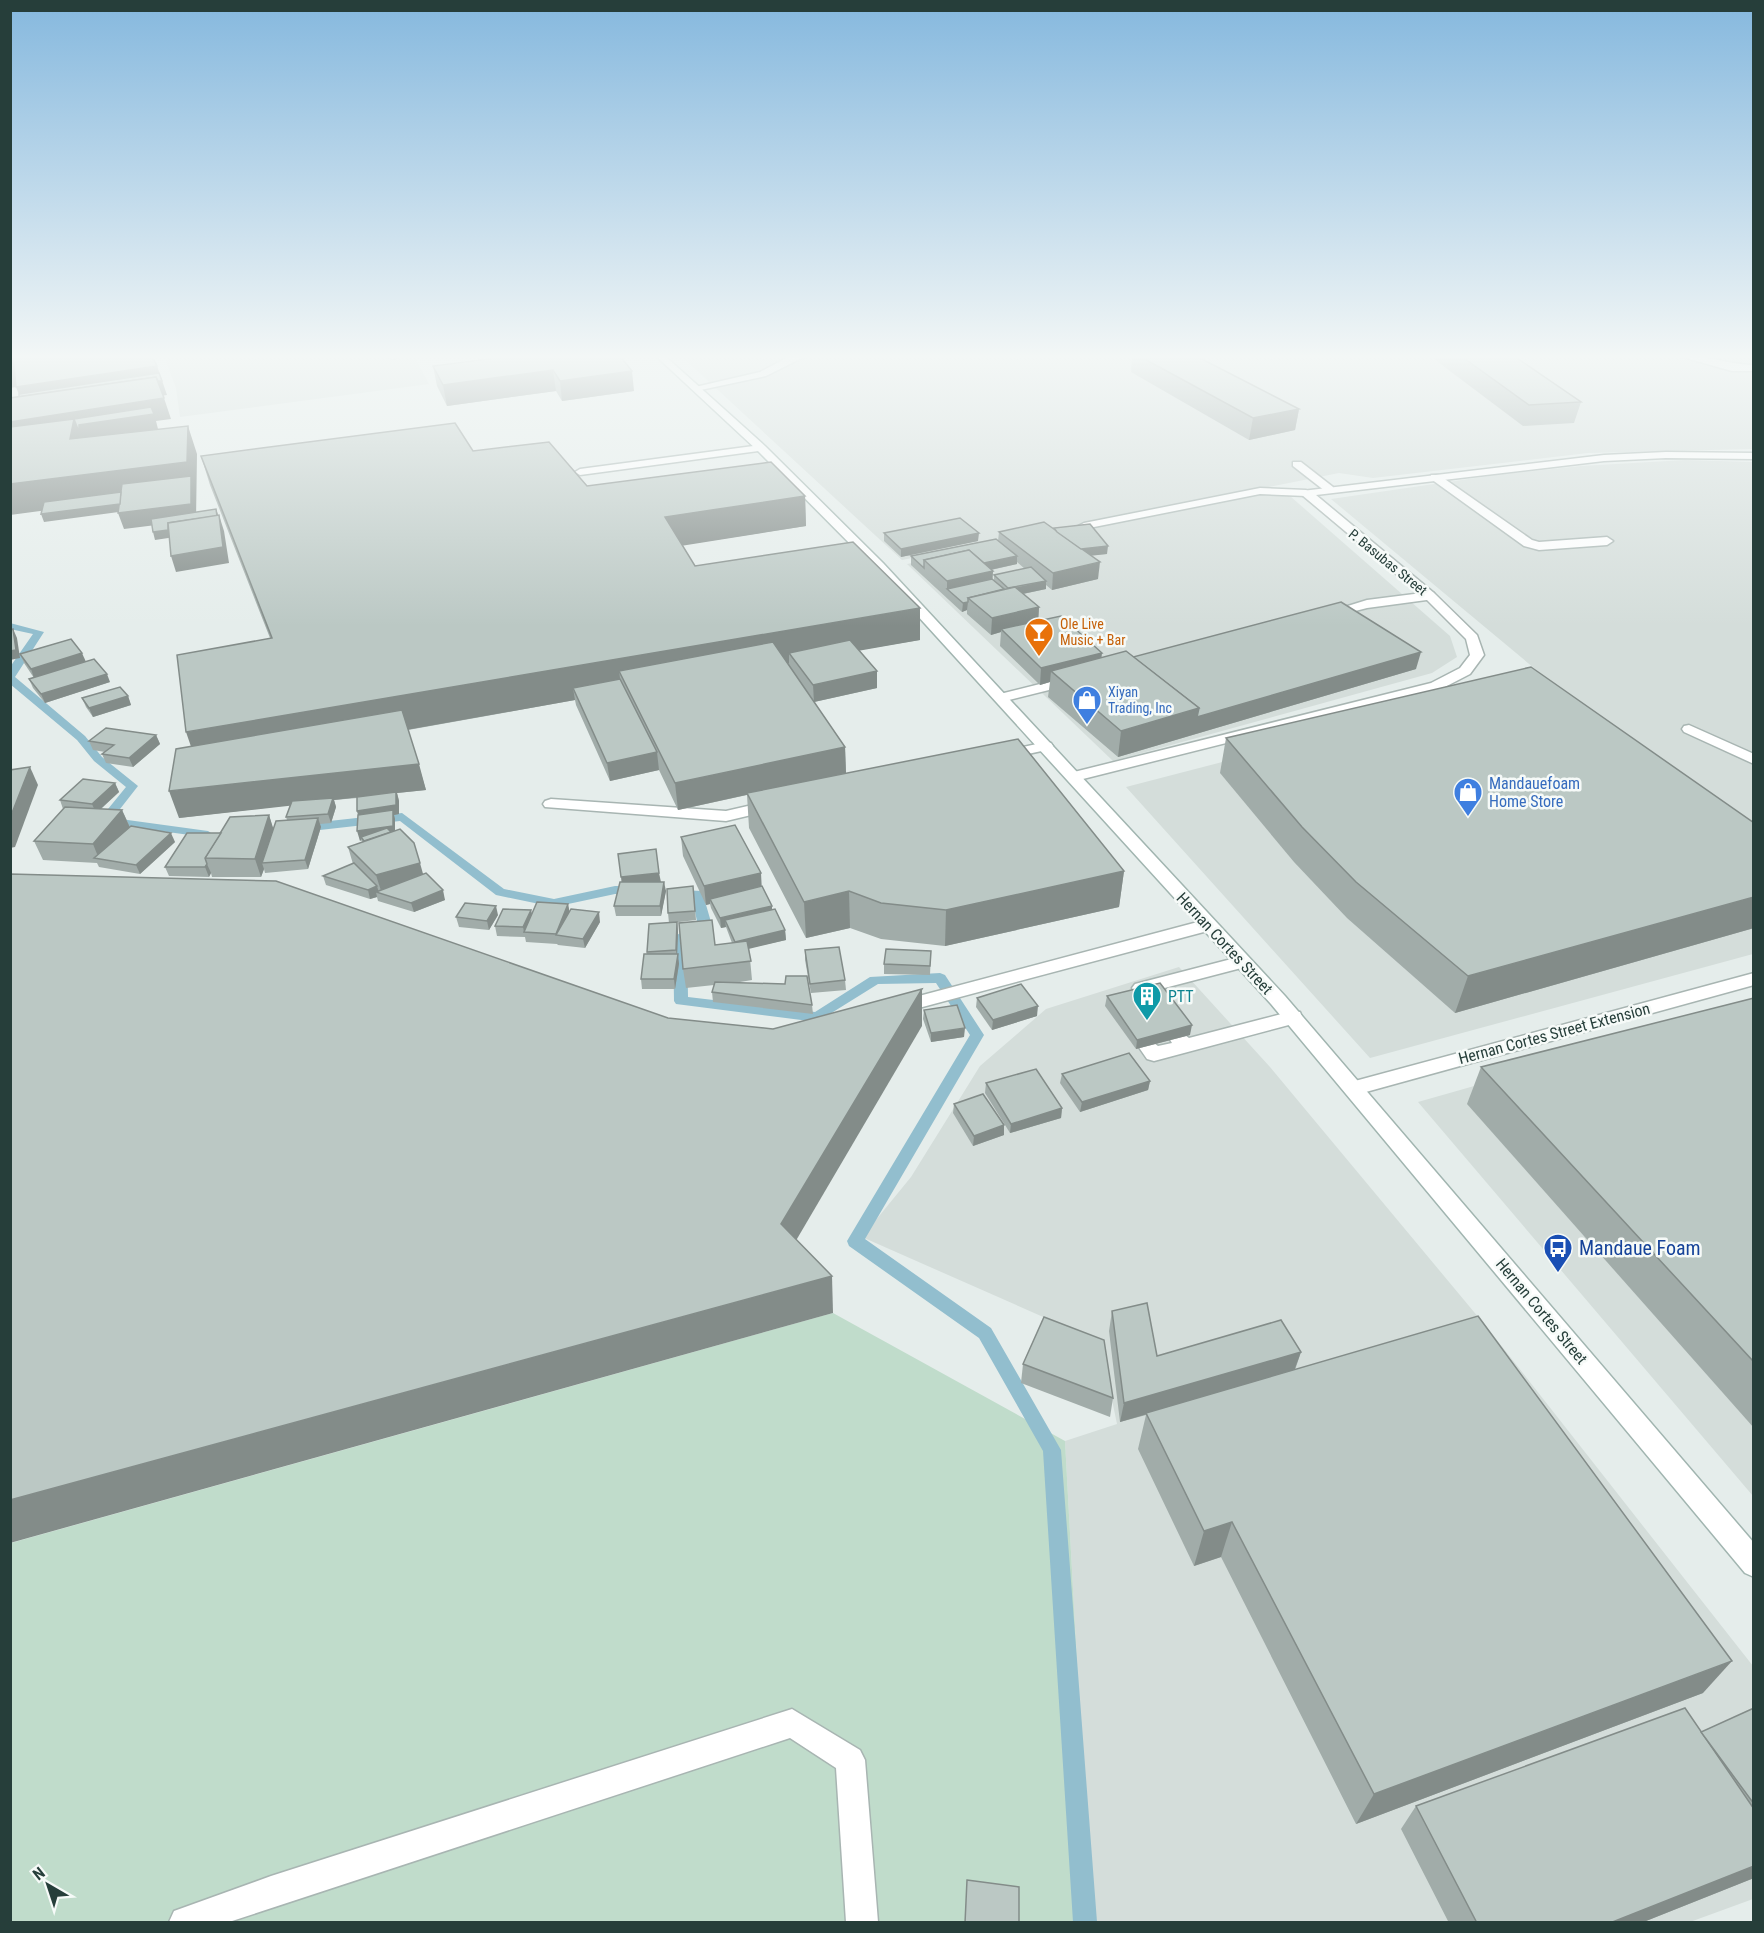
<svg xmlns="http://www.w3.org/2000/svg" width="1764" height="1933" font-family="'Roboto Condensed',sans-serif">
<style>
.built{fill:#d4ddda}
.green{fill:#c0dccb}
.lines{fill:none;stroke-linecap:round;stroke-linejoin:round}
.stream{fill:#92bece;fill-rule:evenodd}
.service-casing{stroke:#a8b5b2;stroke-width:3}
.minor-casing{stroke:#a8b5b2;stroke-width:3}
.tertiary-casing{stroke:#a8b5b2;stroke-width:3}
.secondary-casing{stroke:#a1b5b0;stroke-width:3}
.service{fill:#fff;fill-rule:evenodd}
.minor{fill:#fff;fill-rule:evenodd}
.tertiary{fill:#fff;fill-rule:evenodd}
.secondary{fill:#fff;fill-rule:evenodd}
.wall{fill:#a1aca9;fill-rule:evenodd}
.shaded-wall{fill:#838c89}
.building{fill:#bbc8c4;stroke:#838c89;stroke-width:1.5}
.labels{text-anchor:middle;stroke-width:5;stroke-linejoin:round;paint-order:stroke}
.far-street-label{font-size:14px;fill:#263e3a;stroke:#f6faf8}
.far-food-label{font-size:14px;fill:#c56008;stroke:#f6faf8;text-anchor:start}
.far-shop-label{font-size:14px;fill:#366cbe;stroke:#f6faf8;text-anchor:start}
.shop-label{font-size:16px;fill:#366cbe;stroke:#f6faf8;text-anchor:start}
.street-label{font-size:16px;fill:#263e3a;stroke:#f6faf8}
.culture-label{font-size:16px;fill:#0d838f;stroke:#f6faf8;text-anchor:start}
.near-transit-label{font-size:20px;fill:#164399;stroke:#f6faf8;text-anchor:start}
</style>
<rect width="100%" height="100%" fill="#e5edeb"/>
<g class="built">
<polygon points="164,356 414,356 429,384 180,417 176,388"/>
<polygon points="681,356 1753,356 1753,449 1588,453 1373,478 1339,473 902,560"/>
<polygon points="1685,460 1753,462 1753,954 1370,1058 1126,787 1546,678 1331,499 1496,475 1581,466"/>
<polygon points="1267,492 1290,496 1450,636 1457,657 1432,673 1113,761 907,564"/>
<polygon points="1179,967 1270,1067 1489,1330 1753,1666 1753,1899 1690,1922 1091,1922 1065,1441 1117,1424 1100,1342 862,1237 911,1177 980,1066 1046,1009"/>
<polygon points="1753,1007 1753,1496 1418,1102"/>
</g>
<polygon class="green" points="833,1313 1065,1441 1091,1922 11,1922 11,1543"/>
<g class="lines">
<g class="stream">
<polygon points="10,623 44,632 15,677 85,736 102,757 138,786 113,818 208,831 214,835 212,838 101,823 99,820 126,787 94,761 77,740 10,684 10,667 33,634 10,629"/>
<polygon points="402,813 504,889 554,899 615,886 636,886 642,890 636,894 615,894 554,907 496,895 400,821 302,832 296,828 302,824"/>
<polygon points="677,890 702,891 711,922 687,940 688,997 815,1012 870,977 940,973 945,975 984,1035 865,1239 991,1328 1061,1450 1097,1922 1073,1922 1043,1451 979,1338 849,1246 847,1241 970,1035 936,983 878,984 817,1022 676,1004 674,1001 673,938 697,921 692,898 673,897 671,894 673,891"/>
</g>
<g class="service-casing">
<g id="service">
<polygon points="385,356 399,356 394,359"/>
<polygon points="790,356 806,356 766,376 696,391 691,388 760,372"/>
<path d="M1679 356C1704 354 1728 365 1754 365V371H1732Z"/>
<polygon points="761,445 766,448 765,450 580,475 575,472 580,469"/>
<polygon points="1293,462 1301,462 1333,487 1333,491 1325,491 1293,466"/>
<polygon points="1431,475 1439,475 1532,540 1539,542 1607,537 1613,541 1607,545 1539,550 1524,546 1431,479"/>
<polygon points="1430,592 1434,593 1434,599 1367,608 1328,618 1322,614 1367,600"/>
<polygon points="1072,676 1079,680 1077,683 1001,702 994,698 996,695"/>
<polygon points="1689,725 1754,754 1754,764 1684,732 1682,729 1684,726"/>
<polygon points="1046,742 1051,743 1053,746 1051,749 1005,759 998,755 1000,752"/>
<polygon points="551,799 726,811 770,801 778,806 776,809 726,821 545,807 543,804 545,801"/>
<polygon points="1243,956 1249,958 1252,962 1249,966 1153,991 1150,996 1138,996 1132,988 1135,984"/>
<polygon points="1293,1011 1300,1012 1302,1017 1300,1022 1154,1061 1147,1059 1138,1046 1141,1041 1148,1039 1158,1046 1172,1043 1169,1038 1172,1033 1179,1031 1189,1038"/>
<polygon points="792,1709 860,1750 865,1760 878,1922 846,1922 836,1768 790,1738 229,1922 169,1922 174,1911 271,1876"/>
</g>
</g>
<g class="minor-casing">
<g id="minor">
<polygon points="1260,488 1306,490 1312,493 1306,496 1260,494 1084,529 1078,526 1084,523"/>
<polygon points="1209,919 1218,925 1215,929 900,1013 893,1011 891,1007 893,1003 900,1001"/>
<polygon points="1754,973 1754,985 1355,1095 1348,1093 1345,1088 1348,1083 1355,1081"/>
</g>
</g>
<g class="tertiary-casing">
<polygon id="tertiary" points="1666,452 1754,453 1754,459 1666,458 1604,461 1316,495 1434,593 1477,635 1484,655 1470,674 1441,689 1075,781 1067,776 1070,773 1431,683 1460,668 1470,655 1466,639 1426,599 1302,495 1302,491 1604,455"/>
</g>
<g class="secondary-casing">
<polygon id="secondary" points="656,356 665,356 765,446 883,563 1285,996 1754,1543 1754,1577 1745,1573 1271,1004 875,569 757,450"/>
</g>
<use href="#service" class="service"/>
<use href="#minor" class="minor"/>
<use href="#tertiary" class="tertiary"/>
<use href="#secondary" class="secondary"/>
</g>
<g class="wall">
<polygon points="512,356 634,391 562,401 556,391 447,406 437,386 433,366"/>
<polygon points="1132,356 1196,356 1299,409 1295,430 1249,440 1131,372"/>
<polygon points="1430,356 1514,356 1581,402 1574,423 1523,426"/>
<polygon points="473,451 587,486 805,496 806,526 682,545 695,566 920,640 859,650 877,671 877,688 814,702 845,747 846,773 1124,871 1119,907 945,946 881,939 850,928 806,938 749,828 747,795 678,810 659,770 610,781 576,705 575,700 408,730 426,790 397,793 399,801 399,814 394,815 395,819 395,830 423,874 445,900 414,912 378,901 377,897 370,899 326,885 323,876 353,864 348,847 362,842 361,840 360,841 358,815 357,811 357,798 334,800 336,807 331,823 320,824 321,827 308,869 265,873 264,869 261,877 212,877 211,873 209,877 169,876 165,867 221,833 269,815 273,829 287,820 286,817 290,805 179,818 191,747 270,638 210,485 201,456"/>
<path d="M1054 528 1107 554 1090 555 1098 579 1052 590 1046 585V589L1023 594 1039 607 1038 621 1101 658 1133 657 1416 669 1118 757 1048 697 1050 682 1040 685 1000 646 1001 632 991 635 967 614V610L962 612 911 565V556L998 541 999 532 1054 529ZM1017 562 1025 569 994 575V580L992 579 993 571 991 570 1017 564Z"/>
<polygon points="884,533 978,541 901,557 884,541"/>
<polygon points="71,639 34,678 24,663 20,654"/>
<polygon points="29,679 110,682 45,703 33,688"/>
<polygon points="128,696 131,705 93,717 86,707 82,698"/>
<polygon points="156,735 160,744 133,767 106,763 102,754 105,752 93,750 89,741"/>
<polygon points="1226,738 1754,823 1754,928 1455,1013 1347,918 1294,862 1220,773"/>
<polygon points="115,783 119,792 101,809 122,810 130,827 175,842 140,874 99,867 97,863 43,860 34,841 63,809 60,800"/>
<polygon points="681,837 761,873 761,887 772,909 785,930 786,940 749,948 752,980 734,983 812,1005 813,1014 713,1002 712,992 714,985 686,988 683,969 715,945 732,943 726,927 721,928 711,908 710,904 706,905 683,856"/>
<polygon points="622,882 661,882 666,891 661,916 616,916 614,906"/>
<polygon points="694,896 696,920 671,923 677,922 678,932 677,954 679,964 675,989 642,989 641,979 647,952 669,923 668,913"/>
<polygon points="568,904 569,912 600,922 585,948 558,945 557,944 526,942 525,937 497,936 495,926 531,910 532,915"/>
<polygon points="498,915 489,930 459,927 456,917"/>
<polygon points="805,950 845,980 846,990 811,993 805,960"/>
<polygon points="931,951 930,975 884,974 884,964"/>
<polygon points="1107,996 1190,1035 1136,1049 1105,1006"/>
<polygon points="977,998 1037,1016 992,1030 976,1007"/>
<polygon points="1754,998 1754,1428 1467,1104 1481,1067"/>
<polygon points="924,1010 964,1037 931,1042 923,1019"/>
<polygon points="1062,1074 1150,1081 1148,1090 1080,1112 1060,1083"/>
<polygon points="986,1083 1062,1108 1061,1118 1010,1133 985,1093"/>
<polygon points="954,1104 1004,1135 973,1146 953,1113"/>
<polygon points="1112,1311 1157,1356 1301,1352 1295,1370 1703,1693 1356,1824 1221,1557 1194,1566 1138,1449 1146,1415 1120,1422 1109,1331"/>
<polygon points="1023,1364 1113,1398 1110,1417 1021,1383"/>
<polygon points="1754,1708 1754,1878 1641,1923 1449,1923 1401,1829 1416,1806 1701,1732"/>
</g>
<g class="shaded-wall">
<polygon points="10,356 13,356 16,387 10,388"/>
<polygon points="157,366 167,395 26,416 22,402 16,387"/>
<polygon points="553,370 556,391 447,406 443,385"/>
<polygon points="632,371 634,391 562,401 560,381"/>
<polygon points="164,398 171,419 156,421 158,429 10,456 10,422"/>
<polygon points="1299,409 1295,430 1249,440 1253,418"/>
<polygon points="188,426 197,454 196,520 124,529 118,513 126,511 44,522 41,514 123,500 10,515 10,484"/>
<polygon points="805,496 806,526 668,548 665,517"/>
<polygon points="216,509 219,517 221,530 155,540 153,532"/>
<polygon points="219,515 224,531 229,563 176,572 171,556"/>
<polygon points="979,533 978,541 901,557 901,549"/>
<polygon points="1108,546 1107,554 1071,558 1072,550"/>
<polygon points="1017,556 1017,564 976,573 976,565"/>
<polygon points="1100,562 1098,579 1052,590 1053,573"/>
<polygon points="993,571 992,587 947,589 947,581"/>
<polygon points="1046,581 1046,589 1008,597 1009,589"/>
<polygon points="968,602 967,610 962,612 963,603"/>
<polygon points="1039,607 1038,624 1001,629 1001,632 991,635 992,618"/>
<polygon points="920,608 920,640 795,662 789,653 789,663 629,691 619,671 622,692 573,688 575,700 198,767 186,732"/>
<polygon points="13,629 17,638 20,658 10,660 10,651"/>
<polygon points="1421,652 1416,669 1118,757 1121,731 1199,708"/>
<polygon points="82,653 86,662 34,678 31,669"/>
<polygon points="1102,653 1100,671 1051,671 1050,682 1040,685 1041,668"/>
<polygon points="877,671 877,688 814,702 813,685"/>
<polygon points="107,674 110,682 45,703 41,694"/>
<polygon points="128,696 131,705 93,717 89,708"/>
<polygon points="156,735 160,744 133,767 129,758"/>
<polygon points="845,747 846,773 678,810 675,783"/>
<polygon points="657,752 659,770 610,781 607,763"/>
<polygon points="419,764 426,790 397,793 399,801 399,814 394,815 395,819 395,836 361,837 361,840 360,841 357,831 360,820 357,811 396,793 334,800 336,807 331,823 328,814 332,801 179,818 169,791"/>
<polygon points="30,767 38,785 15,847 10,848 10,818"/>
<polygon points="115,783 119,792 96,813 92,804"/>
<polygon points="122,810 130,828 99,859 93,844"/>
<polygon points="269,815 275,834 262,863 264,869 261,877 255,859"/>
<polygon points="318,818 321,827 308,869 305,860"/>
<polygon points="171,833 175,842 140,874 136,865"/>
<polygon points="420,863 425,881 382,894 376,875"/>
<polygon points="207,864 211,873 209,877 205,867"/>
<polygon points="1124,871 1119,907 945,946 946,910"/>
<polygon points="659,873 661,882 622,887 621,877"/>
<polygon points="761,873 762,892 710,899 710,904 706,905 704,886"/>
<polygon points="664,882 666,891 661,916 660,906"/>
<polygon points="377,886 379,893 376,892 377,897 370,899 368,890"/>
<polygon points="443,890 445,900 414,912 411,903"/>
<polygon points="849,891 850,928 806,938 804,902"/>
<polygon points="1754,897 1754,928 1455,1013 1468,976"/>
<polygon points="568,904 570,914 556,934"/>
<polygon points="496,906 498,915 489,930 487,921"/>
<polygon points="772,906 772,915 725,920 726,927 721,928 720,918"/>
<polygon points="531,910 533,920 524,932 523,927"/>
<polygon points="599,912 600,922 585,948 583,939"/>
<polygon points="677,922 678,932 677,959 678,954 679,964 675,989 674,979 677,960 676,950"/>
<polygon points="785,930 786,940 736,952 735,942"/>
<polygon points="922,989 922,1026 784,1261 781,1224"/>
<polygon points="1038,1006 1037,1016 992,1030 993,1020"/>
<polygon points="1192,1025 1190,1035 1136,1049 1137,1040"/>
<polygon points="965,1028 964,1037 931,1042 931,1033"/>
<polygon points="1150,1081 1148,1090 1080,1112 1082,1102"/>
<polygon points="1062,1108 1061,1118 1010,1133 1011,1124"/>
<polygon points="1004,1125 1004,1135 973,1146 974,1136"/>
<polygon points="832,1276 833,1313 10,1543 10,1500"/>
<polygon points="1301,1352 1294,1371 1120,1422 1124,1403"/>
<polygon points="1232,1522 1221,1557 1194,1566 1204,1531"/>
<polygon points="1732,1661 1703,1693 1356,1824 1374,1794"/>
<polygon points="1754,1866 1754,1878 1641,1923 1610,1923"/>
</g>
<g class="building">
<polygon points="13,356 152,356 157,366 16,387"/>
<polygon points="512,356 620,356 632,371 560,381 553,370 443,385 433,366"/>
<polygon points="1139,356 1196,356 1299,409 1253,418"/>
<polygon points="1461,356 1514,356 1581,402 1529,405"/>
<polygon points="159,373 162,381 158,381 156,377 19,397 19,394"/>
<polygon points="156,377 164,398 10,422 10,398"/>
<polygon points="151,407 154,414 79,425 79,432 74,419"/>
<polygon points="74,419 70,439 188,426 187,462 10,484 10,427"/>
<polygon points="455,423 473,451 549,442 587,486 771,462 805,496 665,517 695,566 853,542 920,608 186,732 177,655 272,638 201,456"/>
<polygon points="191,476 191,504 118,513 122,484"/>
<polygon points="121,492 120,504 41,514 44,502"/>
<polygon points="216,509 217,516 168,523 168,530 153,532 151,519"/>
<polygon points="219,515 223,547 171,556 168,523"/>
<polygon points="960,518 979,533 901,549 884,533"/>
<polygon points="1044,522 1100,562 1053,573 999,532"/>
<polygon points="1090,524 1108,546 1081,549 1057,532 1054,528"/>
<polygon points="996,539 1017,556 984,563 969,550 924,560 924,568 911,556"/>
<polygon points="969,550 993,571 947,581 924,560"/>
<polygon points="1031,567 1046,581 1008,588 994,575"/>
<polygon points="992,579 1004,589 968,598 968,602 963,603 947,589"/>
<polygon points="1015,587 1039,607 992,618 968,598"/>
<polygon points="1341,602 1421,652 1197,717 1199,708 1133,657"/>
<polygon points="1061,616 1102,653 1041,668 1001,629"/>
<polygon points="13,629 16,650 10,651 10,630"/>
<polygon points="71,639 82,653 31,669 20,654"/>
<polygon points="850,640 877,671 813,685 789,653"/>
<polygon points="773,642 845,747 675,783 619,671"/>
<polygon points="1126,651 1199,708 1121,731 1051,671"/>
<polygon points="94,659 107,674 41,694 29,679"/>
<polygon points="1531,667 1754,823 1754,897 1468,976 1356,882 1302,827 1226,738"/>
<polygon points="620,679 657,752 607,763 573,688"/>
<polygon points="120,687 128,696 89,708 82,698"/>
<polygon points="402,710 419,764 169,791 176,749"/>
<polygon points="106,728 156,735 129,758 102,754 114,745 89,741"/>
<polygon points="1018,739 1124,871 946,910 881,903 849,891 804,902 747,793"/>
<polygon points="30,767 10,818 10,770"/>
<polygon points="83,779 115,783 92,804 60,800"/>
<polygon points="396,792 396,805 357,811 357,797"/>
<polygon points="333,798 328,814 286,817 292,801"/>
<polygon points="65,807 122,810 93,844 34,841"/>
<polygon points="393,810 393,826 357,831 358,815"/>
<polygon points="269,815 255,859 205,858 230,817"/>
<polygon points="318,818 305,860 262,863 276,821"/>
<polygon points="735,825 761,873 704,886 681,837"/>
<polygon points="131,826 171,833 136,865 94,858"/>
<polygon points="387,828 391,832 364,841 361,837"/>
<polygon points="400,829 414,843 420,863 376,875 348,847"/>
<polygon points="187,833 221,833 205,858 207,864 205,867 165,867"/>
<polygon points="656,849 659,873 621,877 618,854"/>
<polygon points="354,863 377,886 368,890 323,876"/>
<polygon points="426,873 443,890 411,903 376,892"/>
<polygon points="10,874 276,881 668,1018 773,1029 922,989 781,1224 832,1276 10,1500"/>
<polygon points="620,882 664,882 660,906 614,906"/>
<polygon points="693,886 695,911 668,913 667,889"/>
<polygon points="762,886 772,906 720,918 710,899"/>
<polygon points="537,902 568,904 556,934 524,932"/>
<polygon points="465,903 496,906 487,921 456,917"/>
<polygon points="503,909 531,910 523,927 495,926"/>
<polygon points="571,909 599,912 583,939 556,935"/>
<polygon points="775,909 785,930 735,942 725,920"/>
<polygon points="712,920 715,945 747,941 751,961 683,969 679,923"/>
<polygon points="677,922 676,950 647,952 649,924"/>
<polygon points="839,947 845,980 810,984 805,950"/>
<polygon points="886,949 931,951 930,966 884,964"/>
<polygon points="644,954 678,954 674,979 641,979"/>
<polygon points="786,976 807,976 812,1005 712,992 715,982 785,984"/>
<polygon points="1160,983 1192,1025 1137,1040 1107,996"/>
<polygon points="1021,984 1038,1006 993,1020 977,998"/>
<polygon points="1754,998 1754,1362 1481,1067"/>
<polygon points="957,1005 965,1028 931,1033 924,1010"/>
<polygon points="1129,1053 1150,1081 1082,1102 1062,1074"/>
<polygon points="1036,1069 1062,1108 1011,1124 986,1083"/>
<polygon points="983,1094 1004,1125 974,1136 954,1104"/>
<polygon points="1147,1303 1157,1356 1281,1320 1301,1352 1124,1403 1112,1311"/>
<polygon points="1478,1316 1732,1661 1374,1794 1232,1522 1204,1531 1146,1413"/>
<polygon points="1044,1317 1104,1340 1113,1398 1023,1364"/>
<polygon points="1685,1708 1754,1809 1754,1866 1610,1923 1477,1923 1416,1806"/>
<polygon points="1754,1708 1754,1804 1701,1732"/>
<polygon points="967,1880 1019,1887 1019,1923 965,1923"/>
</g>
<linearGradient id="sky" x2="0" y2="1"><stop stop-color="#85b8de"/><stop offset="0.57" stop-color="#f3f7f6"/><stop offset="1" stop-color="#f3f7f6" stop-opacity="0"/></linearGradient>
<rect width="1764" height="626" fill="url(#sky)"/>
<defs>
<g id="bar-pin" transform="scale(1.5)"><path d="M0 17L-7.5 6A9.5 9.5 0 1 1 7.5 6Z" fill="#e8710a" stroke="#f6faf8"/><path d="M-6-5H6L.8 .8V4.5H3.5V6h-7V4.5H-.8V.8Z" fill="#fff"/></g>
<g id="shop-pin" transform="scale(1.5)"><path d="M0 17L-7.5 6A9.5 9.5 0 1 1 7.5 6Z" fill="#3f7fe0" stroke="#f6faf8"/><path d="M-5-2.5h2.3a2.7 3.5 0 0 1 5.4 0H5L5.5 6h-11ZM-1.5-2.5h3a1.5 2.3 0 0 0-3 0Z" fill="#fff"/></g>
<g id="building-pin" transform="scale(1.5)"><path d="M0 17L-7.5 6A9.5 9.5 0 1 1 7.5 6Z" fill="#0f9aa8" stroke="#f6faf8"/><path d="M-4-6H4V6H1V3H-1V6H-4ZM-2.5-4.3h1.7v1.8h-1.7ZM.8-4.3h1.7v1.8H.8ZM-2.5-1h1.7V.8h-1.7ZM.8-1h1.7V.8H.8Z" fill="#fff"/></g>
<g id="bus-pin" transform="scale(1.5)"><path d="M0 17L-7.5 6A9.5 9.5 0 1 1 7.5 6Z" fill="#1a4fb4" stroke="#f6faf8"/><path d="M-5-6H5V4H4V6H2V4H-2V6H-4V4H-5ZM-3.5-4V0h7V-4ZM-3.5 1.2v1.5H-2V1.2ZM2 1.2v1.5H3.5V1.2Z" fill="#fff"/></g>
</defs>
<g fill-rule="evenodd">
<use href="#bar-pin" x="1039" y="632"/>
<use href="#shop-pin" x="1087" y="700"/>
<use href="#shop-pin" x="1468" y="792"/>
<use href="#building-pin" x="1147" y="996"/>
<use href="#bus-pin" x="1558" y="1248"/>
</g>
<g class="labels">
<g class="far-street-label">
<text transform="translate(1388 562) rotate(39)" y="5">P. Basubas Street</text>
</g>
<g class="far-food-label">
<text x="1060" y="629">Ole Live<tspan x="1060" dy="16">Music + Bar</tspan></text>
</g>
<g class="far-shop-label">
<text x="1108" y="697">Xiyan<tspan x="1108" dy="16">Trading, Inc</tspan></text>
</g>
<g class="shop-label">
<text x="1489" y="789">Mandauefoam<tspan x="1489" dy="18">Home Store</tspan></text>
</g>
<g class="street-label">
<text transform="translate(1225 943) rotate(47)" y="6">Hernan Cortes Street</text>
<text transform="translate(1554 1033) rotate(-15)" y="6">Hernan Cortes Street Extension</text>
<text transform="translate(1542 1311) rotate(50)" y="6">Hernan Cortes Street</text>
</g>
<g class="culture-label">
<text x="1168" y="1002">PTT</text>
</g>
<g class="near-transit-label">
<text x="1579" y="1255">Mandaue Foam</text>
</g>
</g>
<rect width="1764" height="1933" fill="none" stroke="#263e3a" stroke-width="24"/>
<g transform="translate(48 1885) rotate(321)" stroke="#f6faf8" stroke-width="4.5" paint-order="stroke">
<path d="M0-4.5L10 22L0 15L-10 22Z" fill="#263e3a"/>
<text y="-9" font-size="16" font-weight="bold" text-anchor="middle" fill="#263e3a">N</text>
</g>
</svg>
